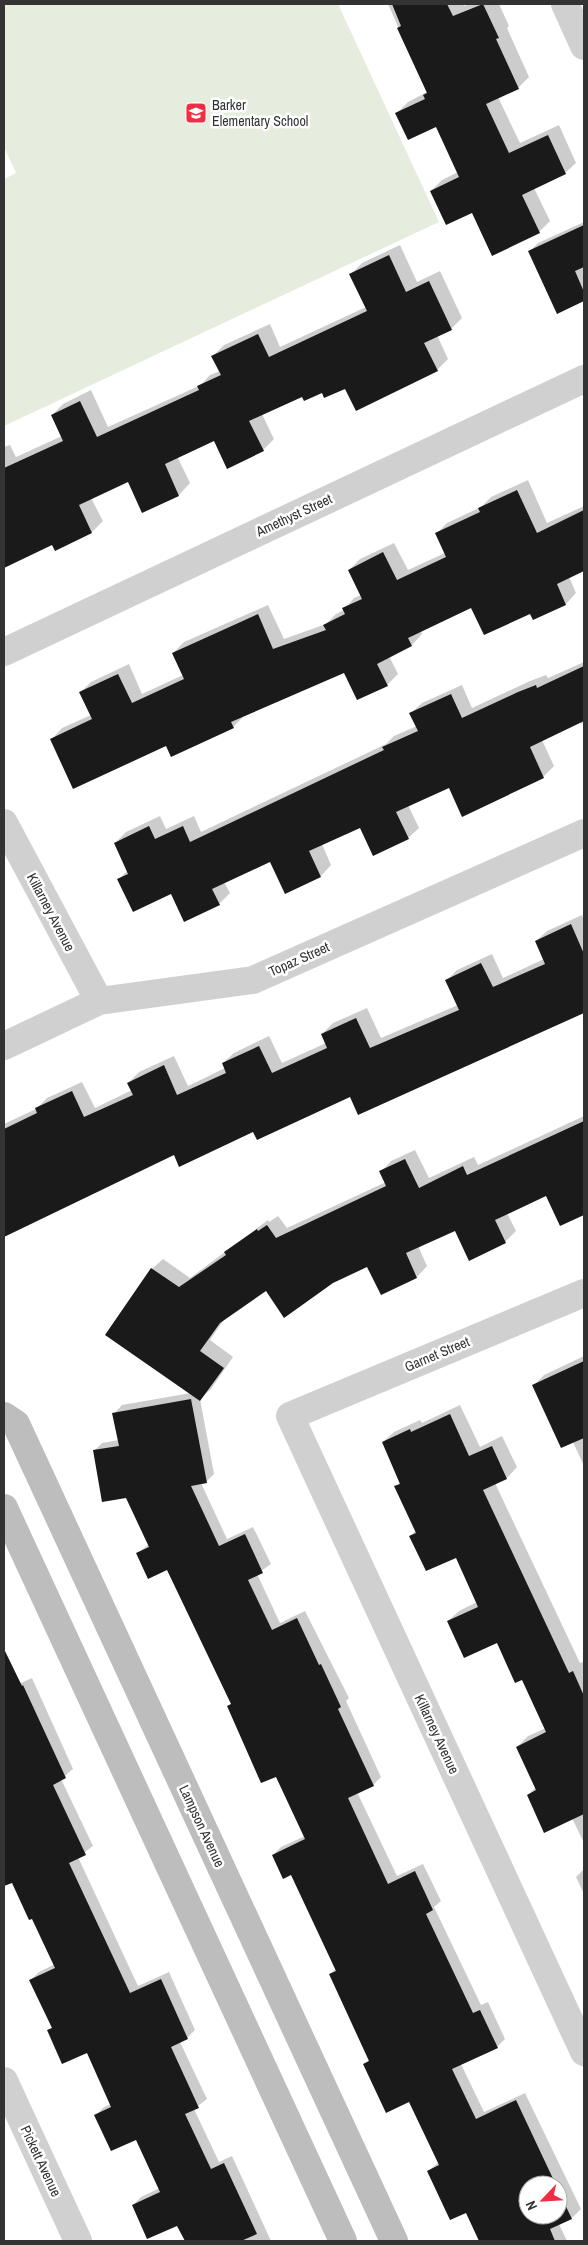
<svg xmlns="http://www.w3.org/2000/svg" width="588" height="2245" font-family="'Archivo Narrow',sans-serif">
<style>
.green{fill:#e6ecde}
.shadow{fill:#0003;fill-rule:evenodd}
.building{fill:#1a1a1a}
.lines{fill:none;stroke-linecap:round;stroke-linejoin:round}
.minor{stroke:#d0d0d0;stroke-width:28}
.secondary{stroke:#bdbdbd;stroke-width:28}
.labels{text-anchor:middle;stroke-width:5;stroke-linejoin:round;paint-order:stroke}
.poi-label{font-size:14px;fill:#333;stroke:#fff;text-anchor:start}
.street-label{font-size:14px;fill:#333;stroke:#fff}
</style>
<rect width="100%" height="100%" fill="#fff"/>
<polygon class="green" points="4,4 338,4 439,222 4,426 4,179 16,173 4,147"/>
<g class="shadow">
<polygon points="388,4 463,4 464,6 469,4 499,4 509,26 507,28 529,77 518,88 498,97 520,143 559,125 576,163 565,173 534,188 550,221 539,232 473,212 431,191 442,180 458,172 437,125 397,113 408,102 427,92"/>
<polygon points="584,222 584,300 558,312 530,251 538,243"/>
<polygon points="400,245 417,282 440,271 462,318 451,329 437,335 448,359 437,370 303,395 262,414 274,439 263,450 215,439 177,456 190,483 179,495 142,512 128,481 91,498 103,521 92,532 56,550 53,544 8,565 4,555 4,447 10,445 16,457 62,436 52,415 63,404 91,390 108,427 201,385 210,375 220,371 213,356 224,345 270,324 280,347 366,307 351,274 362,263"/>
<polygon points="528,480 547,523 584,506 584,570 569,577 576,593 566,604 534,619 531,612 472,607 421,631 422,634 412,645 389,656 398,674 387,685 344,672 244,716 233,727 167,745 52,739 62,728 91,715 81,692 91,682 129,664 142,694 183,675 173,653 184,642 268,605 284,639 326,624 336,614 344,610 354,598 361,595 349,570 360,559 394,543 408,570 445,553 436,534 447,523 481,507 491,497"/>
<polygon points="584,662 584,722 581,724 580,722 542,740 554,766 543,777 449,787 408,805 419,828 408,838 361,826 322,844 331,865 321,876 286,892 271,860 224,882 230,893 219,904 119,879 128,870 115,843 126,832 160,816 166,829 194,816 201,832 386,744 394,736 417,726 411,713 422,703 462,685 472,708 530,681 546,675 548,678"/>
<polygon points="582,915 584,921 584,1011 359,1114 350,1095 254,1130 174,1154 4,1235 4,1124 36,1109 47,1098 82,1082 95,1108 132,1090 128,1083 139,1072 174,1056 188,1086 225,1068 223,1063 234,1053 269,1036 282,1063 326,1043 322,1034 333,1023 367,1008 381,1038 458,1005 447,980 457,970 492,954 503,978 544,959 536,941 547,931"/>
<path d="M584 1116V1214L561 1225 547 1194 507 1213 516 1231 505 1242 455 1229 418 1246 427 1266 417 1277 381 1293 368 1265 266 1289 225 1318 210 1340 233 1357 211 1389 200 1399 214 1474 206 1482 201 1483 227 1539 253 1527 271 1564 257 1574 280 1623 305 1611 349 1698 346 1701 381 1777 373 1785 357 1792 397 1876 423 1864 441 1901 434 1907 481 2005 488 2002 505 2039 497 2047 461 2064 484 2112 525 2093 581 2209 573 2217 559 2224 567 2241H480L466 2211 428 2171 439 2162 410 2100 365 2064 370 2059 330 1974 336 1969 292 1874 273 1855 281 1847 305 1836 277 1775 232 1703 167 1569 138 1553 149 1544 127 1497 94 1451 102 1443 119 1440 114 1414 122 1405 191 1393 152 1269 163 1259 190 1278 268 1220 269 1222 278 1216 287 1228 386 1182 381 1172 391 1161 415 1150 429 1178 474 1157 478 1165ZM528 2185H558V2215H528Z"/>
<polygon points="584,1356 584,1466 573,1442 534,1385 544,1375"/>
<polygon points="460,1405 480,1447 502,1436 517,1467 507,1478 495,1483 580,1663 583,1662 584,1663 584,1843 572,1818 528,1795 536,1787 517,1747 528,1736 546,1728 522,1678 498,1641 448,1621 459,1611 477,1602 456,1556 411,1536 416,1530 396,1487 400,1482 383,1442 394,1432 420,1420 422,1423"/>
<polygon points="32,1678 73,1769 61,1779 93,1846 78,1857 138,1986 169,1972 195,2030 187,2038 180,2042 207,2099 194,2109 219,2162 232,2156 271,2241 186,2241 178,2224 133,2205 141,2197 160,2188 137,2138 96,2115 104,2107 111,2104 87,2051 49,2031 52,2027 31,1980 39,1972 55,1964 33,1917 12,1881 4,1885 4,1680 8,1689"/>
<polygon points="584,1869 584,1894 576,1877"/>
</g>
<g class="building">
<polygon points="392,4 447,4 453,16 483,4 499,38 496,39 519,89 486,104 509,153 548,135 566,174 522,195 540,233 492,256 472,213 446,225 430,191 459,177 436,127 408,140 395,113 425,99 423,95 427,93 397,28 401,26"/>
<polygon points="584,225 584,267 575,271 584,292 584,301 557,314 528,251"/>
<polygon points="389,255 406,292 429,281 452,330 424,343 438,371 356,411 345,389 324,398 322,393 304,401 302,397 249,421 264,451 227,469 214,441 165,464 179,496 142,513 128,482 79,505 92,533 55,551 52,545 4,568 4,468 63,441 51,415 80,401 97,437 199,390 197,386 221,375 211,356 258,334 269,357 367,311 349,274"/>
<polygon points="517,490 537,533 584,510 584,571 557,584 566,605 533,620 530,614 484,635 471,608 408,638 412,646 377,664 388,686 357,700 344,673 231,722 234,728 171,757 166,746 73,789 50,739 92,719 79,692 118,674 132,703 184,679 172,653 258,614 273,649 326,630 323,625 345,614 342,608 362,599 348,570 383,552 397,580 446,557 435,533 480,512 478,508"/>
<polygon points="584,666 584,721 530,747 544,778 462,817 449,788 396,812 409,839 373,856 360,828 309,851 321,877 285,894 270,862 212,889 220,905 184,922 171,894 133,912 117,879 128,874 114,843 149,826 155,839 183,826 190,842 384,750 382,747 418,731 409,713 451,694 462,718 518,692 536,685 537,688"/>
<polygon points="571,924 584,954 584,1013 358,1115 350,1097 257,1140 253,1132 179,1167 174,1155 4,1237 4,1129 37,1113 35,1108 72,1091 84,1117 133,1095 127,1083 164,1065 177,1095 226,1073 222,1063 259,1046 272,1073 327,1048 321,1034 356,1018 370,1048 459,1010 445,980 481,963 493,987 545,964 535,941"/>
<polygon points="584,1121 584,1215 560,1226 546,1196 495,1220 506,1243 469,1261 455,1231 406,1253 417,1278 381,1295 367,1267 333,1283 284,1318 266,1291 220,1323 200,1351 224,1368 200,1401 105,1335 151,1268 179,1287 226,1255 224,1252 257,1229 258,1231 267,1225 276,1238 386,1186 379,1171 405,1159 419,1188 463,1166 467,1175"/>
<polygon points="584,1361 584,1438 561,1448 532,1385"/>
<polygon points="191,1399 207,1483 191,1486 219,1546 245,1534 263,1573 248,1580 272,1630 297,1618 319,1665 321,1664 341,1707 338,1709 374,1786 348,1798 388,1884 415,1871 433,1910 426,1914 473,2013 480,2010 498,2048 452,2069 476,2119 516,2100 556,2185 528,2185 528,2215 558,2215 558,2190 572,2219 550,2229 555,2241 479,2241 466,2213 450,2220 427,2171 439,2165 409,2102 386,2113 363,2064 369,2061 329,1974 336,1971 291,1875 283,1879 272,1855 305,1839 276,1777 261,1783 227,1706 231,1704 167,1570 148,1579 136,1553 149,1547 126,1498 102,1502 93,1450 119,1446 112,1413"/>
<polygon points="450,1414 469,1456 492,1446 507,1479 483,1490 569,1673 573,1671 584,1696 584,1814 544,1833 527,1795 536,1790 516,1747 546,1732 522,1680 515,1683 497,1643 464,1658 447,1621 478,1607 456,1558 426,1571 409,1536 416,1533 394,1486 400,1484 382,1442 410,1429 411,1432"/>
<polygon points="4,1649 22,1686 23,1685 66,1778 53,1785 86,1855 69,1863 130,1993 161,1979 188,2039 171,2047 199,2108 185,2114 211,2169 224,2163 257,2234 241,2241 185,2241 177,2226 147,2239 132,2205 160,2192 136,2140 111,2151 94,2115 111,2107 87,2053 62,2064 47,2030 52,2028 29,1980 55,1968 32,1919 29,1920 12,1883 4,1886"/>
</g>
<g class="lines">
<g class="minor">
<polyline points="565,4 584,46"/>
<polyline points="4,652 584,379"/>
<polyline points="4,823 99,1001"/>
<polyline points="4,1046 99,1001 253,980 584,833"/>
<polyline points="584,1293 290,1416 584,2052"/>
<polyline points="4,2081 78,2241"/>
</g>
<g class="secondary">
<polyline points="4,1416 16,1424 394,2241"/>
<polyline points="4,1508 343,2241"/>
</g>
</g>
<defs>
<g id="school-square" transform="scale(1.125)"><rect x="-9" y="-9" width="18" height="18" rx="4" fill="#f02e43" stroke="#fff"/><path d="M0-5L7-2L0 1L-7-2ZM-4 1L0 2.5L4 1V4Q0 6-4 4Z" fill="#fff"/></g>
</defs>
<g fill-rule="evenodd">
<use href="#school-square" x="196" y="113"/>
</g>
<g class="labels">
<g class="poi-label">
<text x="212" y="110">Barker<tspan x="212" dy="16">Elementary School</tspan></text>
</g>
<g class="street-label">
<text transform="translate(294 515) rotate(-25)" y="5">Amethyst Street</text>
<text transform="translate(51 912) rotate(62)" y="5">Killarney Avenue</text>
<text transform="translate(299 959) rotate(-24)" y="5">Topaz Street</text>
<text transform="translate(437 1354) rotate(-23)" y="5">Garnet Street</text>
<text transform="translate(437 1734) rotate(65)" y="5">Killarney Avenue</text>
<text transform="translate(202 1826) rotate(65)" y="5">Lampson Avenue</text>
<text transform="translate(41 2161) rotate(65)" y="5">Pickett Avenue</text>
</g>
</g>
<rect width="588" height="2245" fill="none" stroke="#333333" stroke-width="10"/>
<g transform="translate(543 2200) rotate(245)"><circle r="24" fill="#ffffff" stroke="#adadad"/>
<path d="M0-4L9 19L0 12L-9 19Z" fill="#f02e43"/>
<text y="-8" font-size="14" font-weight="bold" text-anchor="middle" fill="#333333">N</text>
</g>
</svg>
